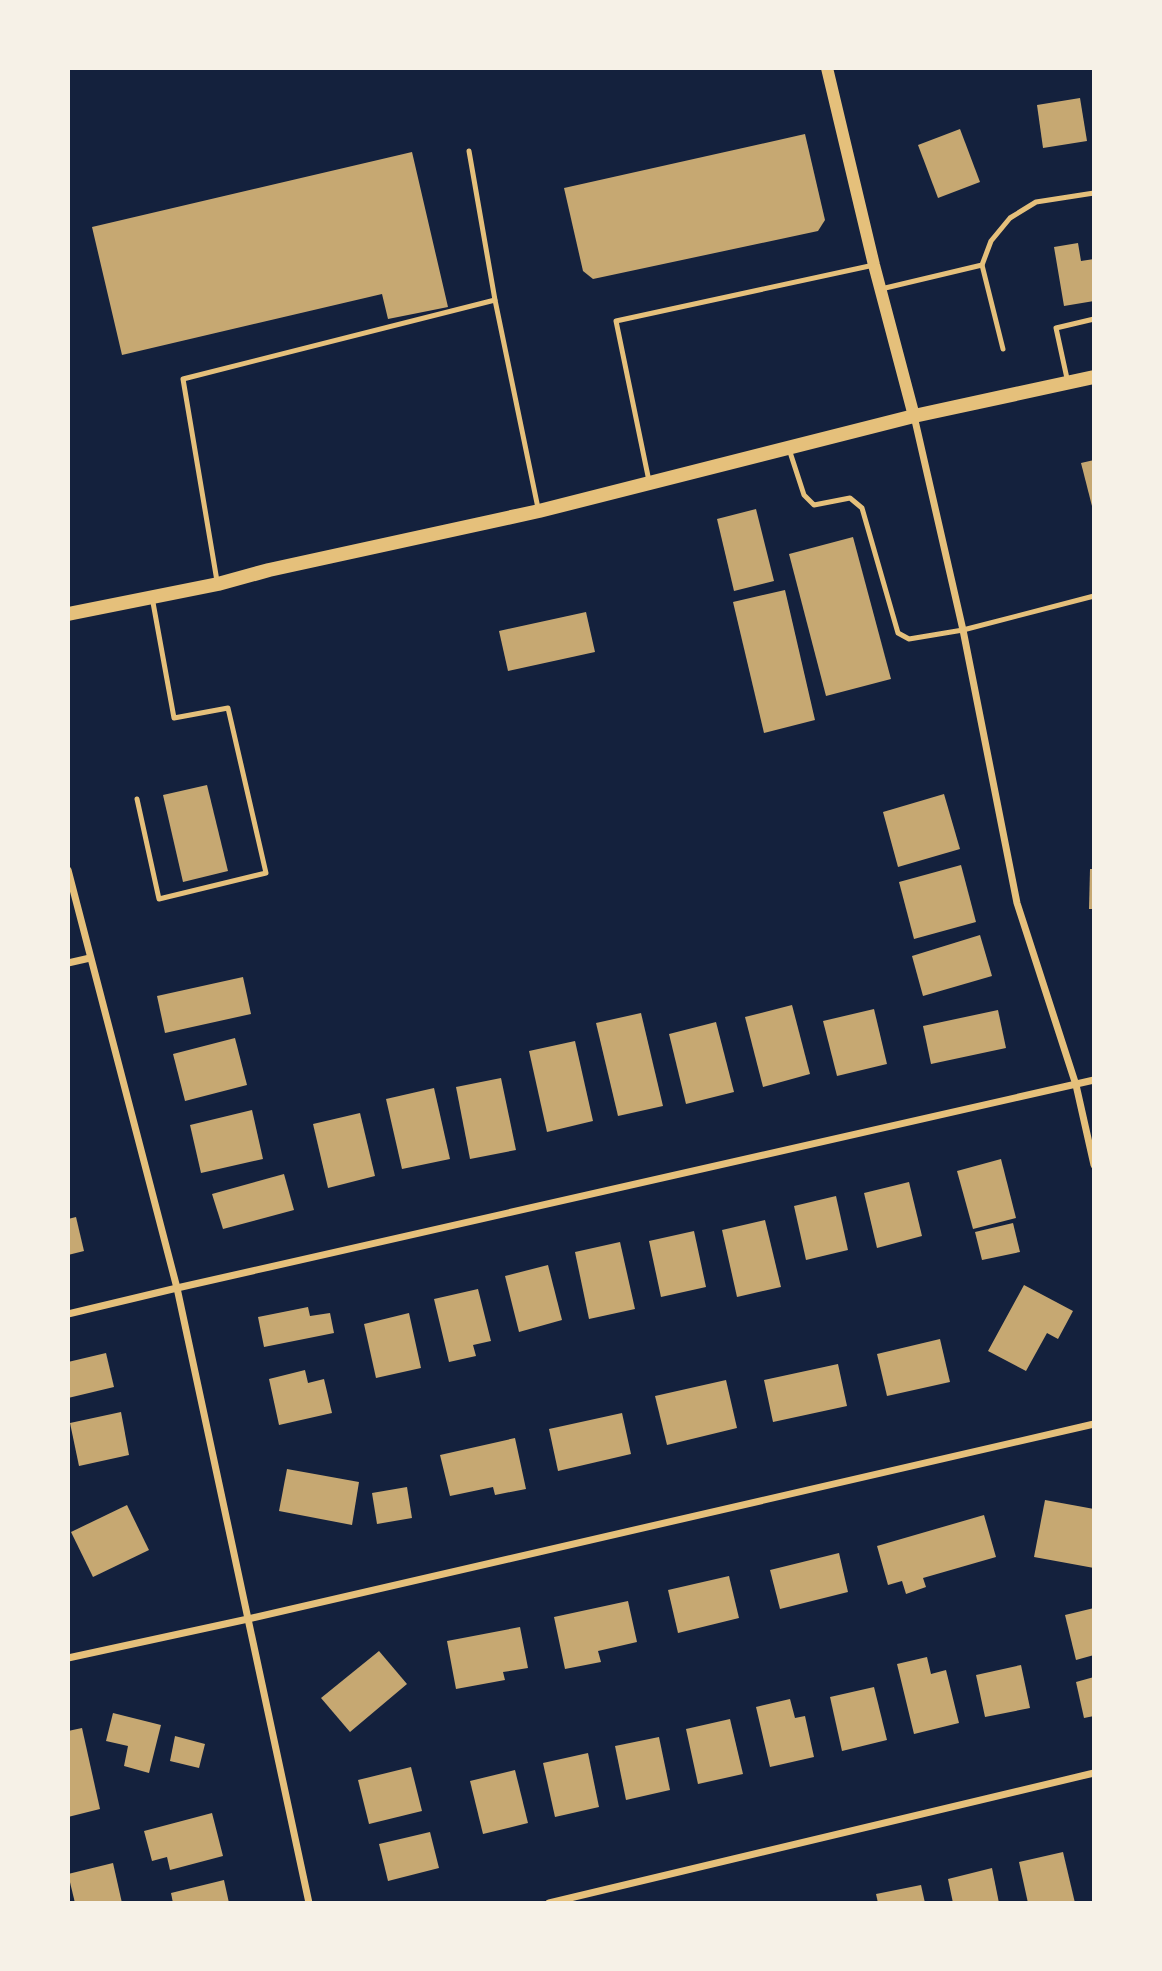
<svg xmlns="http://www.w3.org/2000/svg" width="1162" height="1971" font-family="Bitter,serif">
<style>
.building{fill:#c6a872}
.lines{fill:none;stroke-linecap:round;stroke-linejoin:round}
.service{stroke:#e5c07b;stroke-width:5}
.minor{stroke:#e5c07b;stroke-width:7}
.tertiary{stroke:#e5c07b;stroke-width:12}
.secondary{stroke:#e5c07b;stroke-width:14}
</style>
<rect width="100%" height="100%" fill="#14213d"/>
<g class="building">
<polygon points="1080,98 1087,141 1043,148 1037,105"/>
<polygon points="960,129 980,182 938,198 918,145"/>
<polygon points="805,134 825,220 818,231 593,279 583,271 564,188"/>
<polygon points="412,152 448,307 388,319 382,294 122,355 92,227"/>
<polygon points="1078,243 1081,261 1094,259 1094,301 1064,306 1054,247"/>
<polygon points="1094,460 1094,510 1093,510 1081,463"/>
<polygon points="756,509 774,581 734,591 717,519"/>
<polygon points="853,537 891,679 826,696 789,554"/>
<polygon points="785,590 815,720 764,733 733,602"/>
<polygon points="586,612 595,652 508,671 499,631"/>
<polygon points="207,785 228,871 183,882 163,795"/>
<polygon points="944,794 960,849 898,867 883,812"/>
<polygon points="961,865 976,922 914,939 899,882"/>
<polygon points="1090,869 1094,869 1094,909 1089,909"/>
<polygon points="980,935 992,976 923,996 912,956"/>
<polygon points="243,977 251,1014 165,1033 157,996"/>
<polygon points="792,1005 810,1074 763,1087 745,1017"/>
<polygon points="874,1009 887,1064 837,1076 823,1021"/>
<polygon points="998,1010 1006,1048 931,1064 923,1026"/>
<polygon points="641,1013 663,1106 618,1116 596,1023"/>
<polygon points="716,1022 734,1092 686,1104 669,1034"/>
<polygon points="235,1038 247,1085 185,1101 173,1054"/>
<polygon points="575,1041 593,1121 547,1132 529,1051"/>
<polygon points="501,1078 516,1150 470,1159 456,1087"/>
<polygon points="434,1088 450,1159 402,1169 386,1099"/>
<polygon points="252,1110 263,1159 201,1173 190,1125"/>
<polygon points="360,1113 375,1176 328,1188 313,1124"/>
<polygon points="1001,1159 1016,1218 973,1229 957,1171"/>
<polygon points="284,1174 294,1210 223,1229 212,1194"/>
<polygon points="909,1182 922,1236 877,1248 864,1193"/>
<polygon points="836,1196 848,1250 806,1260 794,1206"/>
<polygon points="76,1217 84,1251 68,1255 68,1219"/>
<polygon points="765,1220 781,1287 737,1297 722,1230"/>
<polygon points="1013,1223 1020,1252 982,1260 975,1232"/>
<polygon points="694,1231 706,1287 661,1297 649,1241"/>
<polygon points="620,1242 635,1309 589,1319 575,1252"/>
<polygon points="548,1265 562,1320 519,1332 505,1276"/>
<polygon points="1024,1285 1073,1311 1058,1339 1047,1333 1026,1371 988,1351"/>
<polygon points="478,1289 491,1341 473,1345 476,1356 449,1362 434,1299"/>
<polygon points="308,1307 310,1316 330,1313 334,1333 264,1347 258,1317"/>
<polygon points="409,1313 421,1368 376,1378 364,1324"/>
<polygon points="940,1339 950,1382 887,1396 877,1354"/>
<polygon points="106,1353 114,1387 68,1398 68,1362"/>
<polygon points="838,1364 847,1406 773,1422 764,1380"/>
<polygon points="305,1370 308,1383 324,1379 332,1413 279,1425 269,1379"/>
<polygon points="726,1380 737,1428 667,1445 655,1396"/>
<polygon points="121,1412 129,1455 79,1466 70,1423"/>
<polygon points="622,1413 631,1454 558,1471 549,1429"/>
<polygon points="515,1438 526,1489 495,1495 493,1487 450,1496 440,1455"/>
<polygon points="287,1469 359,1482 352,1525 279,1511"/>
<polygon points="407,1487 412,1518 377,1524 372,1493"/>
<polygon points="1045,1500 1094,1509 1094,1568 1034,1557"/>
<polygon points="127,1505 149,1550 93,1577 71,1532"/>
<polygon points="984,1515 996,1557 923,1578 926,1587 906,1594 902,1581 888,1585 877,1546"/>
<polygon points="839,1553 848,1592 780,1609 770,1570"/>
<polygon points="729,1576 739,1618 678,1633 668,1590"/>
<polygon points="628,1601 637,1642 598,1651 601,1662 565,1669 554,1617"/>
<polygon points="1094,1608 1094,1655 1076,1660 1065,1615"/>
<polygon points="520,1627 528,1668 503,1672 505,1680 456,1689 447,1641"/>
<polygon points="379,1651 407,1684 350,1732 321,1698"/>
<polygon points="927,1657 931,1674 946,1670 959,1723 914,1734 897,1664"/>
<polygon points="1021,1665 1030,1708 985,1717 976,1675"/>
<polygon points="1094,1677 1094,1716 1084,1718 1076,1682"/>
<polygon points="874,1687 887,1740 842,1751 830,1697"/>
<polygon points="790,1699 795,1718 805,1716 814,1757 770,1767 756,1707"/>
<polygon points="113,1713 161,1725 149,1773 124,1766 128,1746 106,1741"/>
<polygon points="730,1719 743,1774 698,1784 686,1729"/>
<polygon points="82,1728 100,1809 68,1817 68,1731"/>
<polygon points="175,1736 205,1744 199,1768 170,1761"/>
<polygon points="659,1737 670,1790 626,1800 615,1746"/>
<polygon points="588,1753 599,1807 555,1817 543,1763"/>
<polygon points="411,1767 422,1811 369,1824 358,1780"/>
<polygon points="515,1770 528,1823 483,1834 470,1781"/>
<polygon points="212,1813 223,1856 170,1870 167,1857 152,1861 144,1831"/>
<polygon points="430,1832 439,1868 388,1881 379,1844"/>
<polygon points="1063,1852 1075,1903 1028,1903 1019,1862"/>
<polygon points="113,1863 122,1903 75,1903 68,1874"/>
<polygon points="992,1868 999,1903 953,1903 948,1879"/>
<polygon points="224,1880 229,1903 173,1903 171,1893"/>
<polygon points="921,1885 925,1903 878,1903 876,1894"/>
</g>
<g class="lines">
<g class="service">
<polyline points="469,151 495,300 538,508"/>
<polyline points="982,265 1003,349"/>
<polyline points="881,289 982,265 991,241 1010,218 1036,202 1094,193"/>
<polyline points="1068,383 1056,328 1094,319"/>
<polyline points="789,449 804,495 814,505 850,498 862,508 898,633 909,639 963,630 1094,596"/>
<polyline points="649,481 616,321 874,265"/>
<polyline points="217,581 183,379 495,300"/>
<polyline points="137,799 159,899 266,873 228,708 174,718 152,597"/>
</g>
<g class="minor">
<polyline points="914,416 963,630 1017,903 1076,1085 1094,1165"/>
<polyline points="68,870 177,1288 309,1903"/>
<polyline points="68,963 90,958"/>
<polyline points="68,1314 177,1288 1094,1080"/>
<polyline points="68,1658 248,1619 1094,1424"/>
<polyline points="549,1903 1094,1773"/>
</g>
<polyline class="tertiary" points="827,68 874,265 914,416"/>
<polyline class="secondary" points="68,614 218,584 269,570 539,511 914,416 1094,377"/>
</g>
<rect width="1162" height="1971" fill="none" stroke="#f6f1e7" stroke-width="140"/>
</svg>
